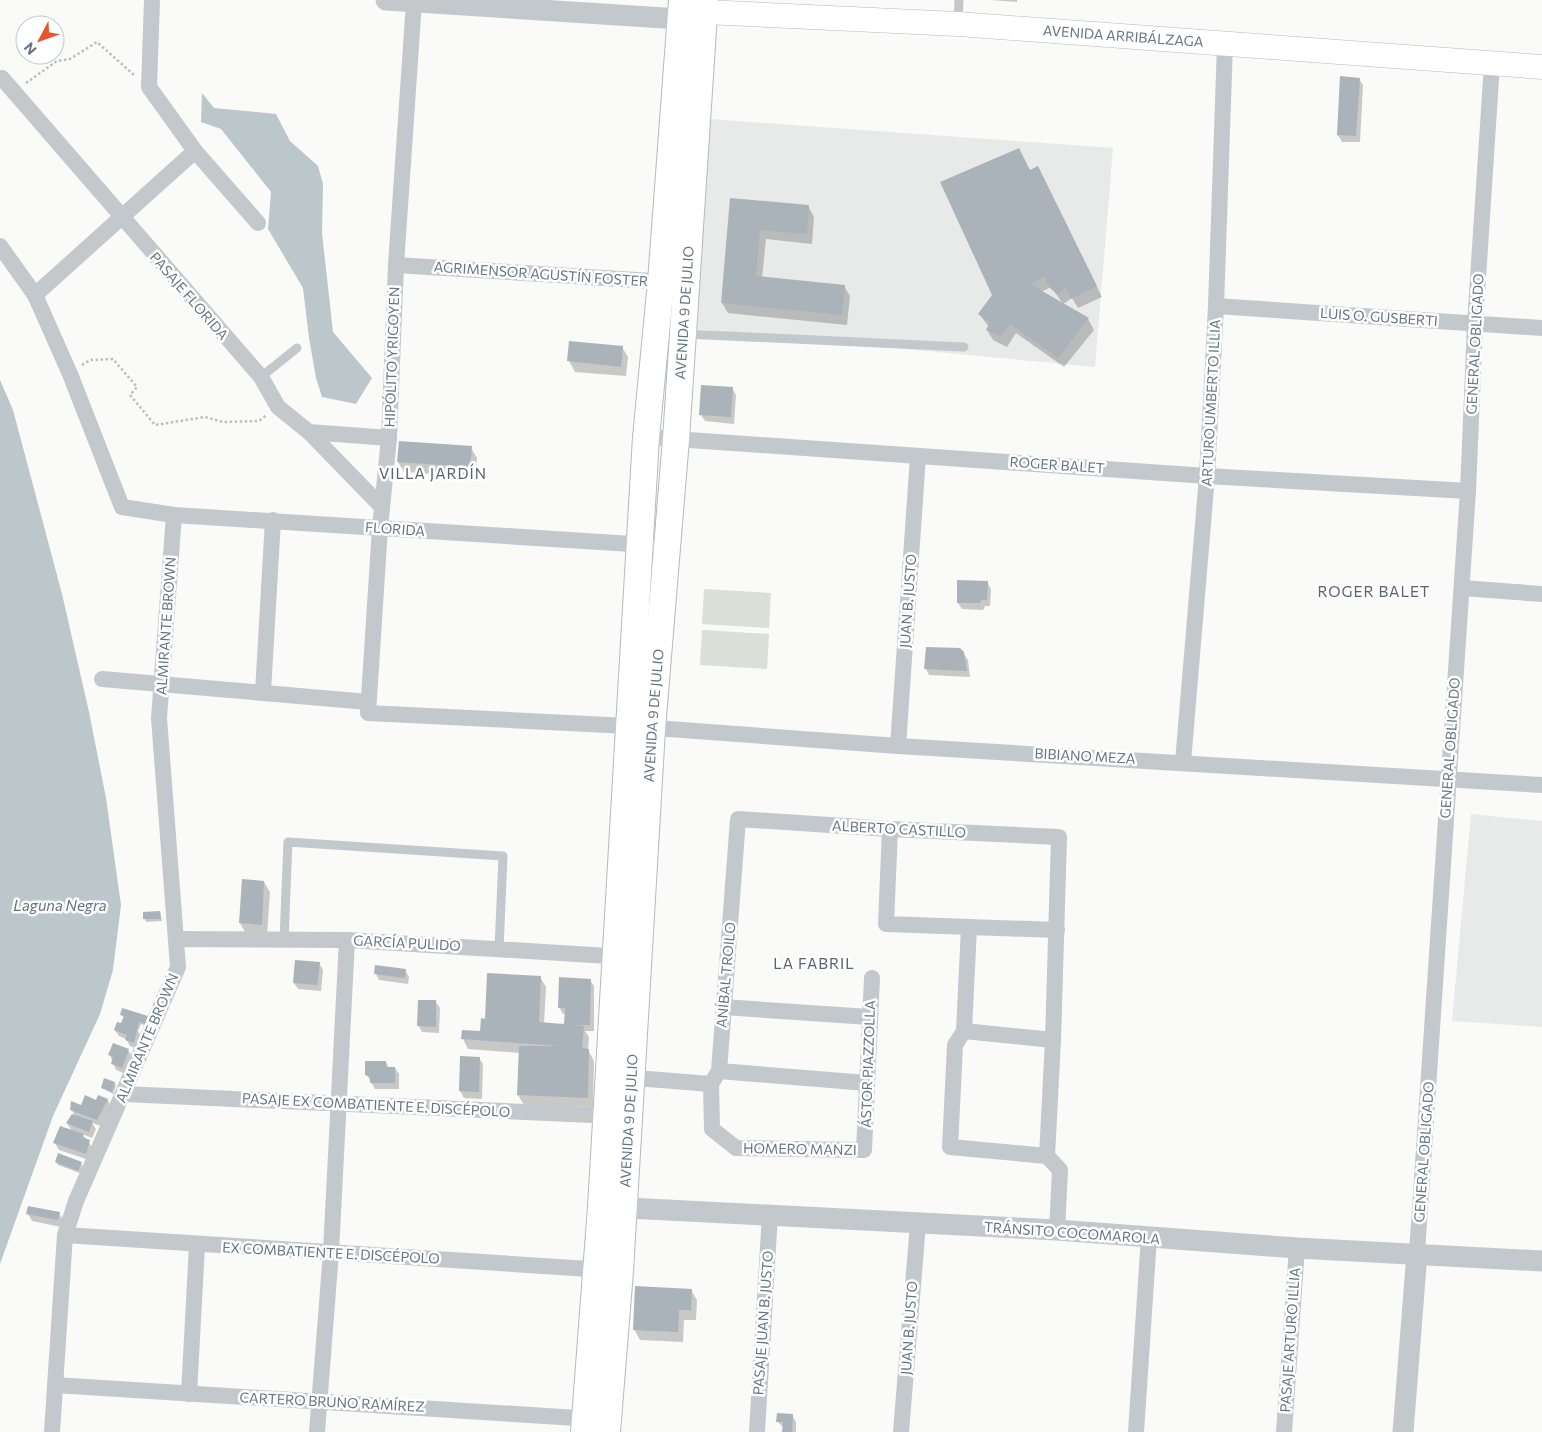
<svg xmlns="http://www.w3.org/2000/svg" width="1542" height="1432" font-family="Commissioner,sans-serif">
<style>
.built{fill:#e8e9e9}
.green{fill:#dadfd7}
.water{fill:#bbc7cb}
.shadow{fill:#0003}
.building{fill:#aab3b9}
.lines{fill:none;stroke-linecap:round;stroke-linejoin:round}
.secondary-casing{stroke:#b3babf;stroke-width:25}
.primary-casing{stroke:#b5babe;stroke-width:28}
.path{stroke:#bbbfc2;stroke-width:2.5;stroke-dasharray:2.5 2.5;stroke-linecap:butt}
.service{stroke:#c3c8cc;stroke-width:9}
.minor{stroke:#c3c8cc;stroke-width:16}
.tertiary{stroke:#c3c8cc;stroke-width:21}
.secondary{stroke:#fff;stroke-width:24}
.primary{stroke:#fff;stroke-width:26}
.labels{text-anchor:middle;stroke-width:5;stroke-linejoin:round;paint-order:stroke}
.street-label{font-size:14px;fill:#657683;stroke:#fff}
.neighbourhood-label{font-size:15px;letter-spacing:1px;fill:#57646e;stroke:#fff}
.water-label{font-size:15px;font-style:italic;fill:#60757c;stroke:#fff}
</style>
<rect width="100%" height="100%" fill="#fafaf8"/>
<g class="built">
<polygon points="710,119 1113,148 1095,367 695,329"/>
<polygon points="1471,814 1542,821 1542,1027 1452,1021"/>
</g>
<g class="green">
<polygon points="704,589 771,593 769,628 702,624"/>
<polygon points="702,630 769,634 767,669 700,665"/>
</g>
<g class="water">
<polygon points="202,93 214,108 276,114 290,141 318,166 323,184 322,233 333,332 372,378 356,404 322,397 316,378 309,338 303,288 268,229 271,192 221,129 201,122"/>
<polygon points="0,380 13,410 62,594 89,712 106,798 121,905 113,970 100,1014 53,1116 0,1264"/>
</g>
<g class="shadow">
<polygon points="991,0 1017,0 1017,2"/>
<polygon points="1359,79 1363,85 1360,142 1342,142 1338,135"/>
<polygon points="1030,172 1043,178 1102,297 1078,308 1072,298 1063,304 1051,287 1041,292 1088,319 1094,330 1064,367 1016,333 1007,347 993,340 987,330 989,327 979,314 994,295"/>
<polygon points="731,199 808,206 814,217 812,244 766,239 762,278 844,286 850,296 847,325 728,313 722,303"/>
<polygon points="570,342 622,347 628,357 626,376 575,372 569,361"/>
<polygon points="732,388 736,395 734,424 705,421 701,415"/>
<polygon points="471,448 477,458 476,477 404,472 398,462"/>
<polygon points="987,582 991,589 990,606 985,606 983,610 962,609 958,603"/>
<polygon points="963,653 968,660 970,677 929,675 926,669"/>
<polygon points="243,880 264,882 270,892 267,935 246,934 240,923"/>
<polygon points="160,912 162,921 146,922 145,919 144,913"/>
<polygon points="319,963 323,970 321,991 298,989 294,983"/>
<polygon points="405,970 409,977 408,984 379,980 376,974"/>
<polygon points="540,977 546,987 544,1024 566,1025 566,1014 563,1014 559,1007 590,980 594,986 594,1031 585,1031 589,1037 588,1050 594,1061 593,1107 524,1105 518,1095 520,1053 468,1049 463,1039 481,1033 486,1020"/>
<polygon points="436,1002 440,1008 439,1033 422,1032 419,1026"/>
<polygon points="122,1015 147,1017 147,1026 141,1024 138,1031 142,1038 137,1049 130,1046 126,1039 119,1036 115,1030 124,1026 124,1018"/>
<polygon points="128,1050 132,1056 126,1074 116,1070 110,1055"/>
<polygon points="461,1057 479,1058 483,1064 482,1099 464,1098 460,1091"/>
<polygon points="386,1062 389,1068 395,1068 399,1074 399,1089 375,1089 367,1075"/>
<polygon points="115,1083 116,1086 113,1094 102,1088"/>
<polygon points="99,1097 108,1100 111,1107 101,1126 92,1123 96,1129 92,1138 82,1134 93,1148 89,1160 59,1150 55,1143 72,1131 67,1123 75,1116 72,1110 97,1101"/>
<polygon points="56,1162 81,1163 82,1166 80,1173 58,1165"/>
<polygon points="59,1213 63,1220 61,1227 32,1221 28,1214"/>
<polygon points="691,1290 697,1300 696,1320 684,1320 683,1342 640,1340 634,1329"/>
<polygon points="792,1415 796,1422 796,1432 784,1432 784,1428 777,1421"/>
</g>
<g class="building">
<polygon points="1340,76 1360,78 1356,136 1337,135"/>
<polygon points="1019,148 1030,170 1038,166 1097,286 1071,299 1066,288 1057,294 1050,288 1044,277 1030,284 1089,318 1058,358 1010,324 1001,337 986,330 990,322 978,314 992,295 940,182"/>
<polygon points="730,198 809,205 807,234 760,230 756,276 845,285 842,315 721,303"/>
<polygon points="569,341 623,346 621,367 567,361"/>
<polygon points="701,385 733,387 731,417 699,415"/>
<polygon points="399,441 472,446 470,467 397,462"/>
<polygon points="957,580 988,581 987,600 981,600 980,603 957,603"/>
<polygon points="926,647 960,648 964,652 967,671 924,669"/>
<polygon points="242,879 264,881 262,925 239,923"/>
<polygon points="160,911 161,919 143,919 143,912"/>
<polygon points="295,960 320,962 317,985 293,983"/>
<polygon points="375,965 406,969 405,978 374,974"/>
<polygon points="487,973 541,976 539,1022 564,1024 565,1008 558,1008 559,977 591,979 590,1025 574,1025 584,1026 582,1048 589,1049 588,1098 517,1095 519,1046 559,1046 461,1039 462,1030 480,1031 481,1018 485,1019"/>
<polygon points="418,1000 436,1000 436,1027 417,1026"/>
<polygon points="122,1008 148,1016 145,1024 139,1022 134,1043 125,1040 127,1035 114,1030 117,1022 121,1023 124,1016 120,1015"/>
<polygon points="113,1043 129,1049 122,1068 111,1064 113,1057 108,1055"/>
<polygon points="460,1056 480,1057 479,1092 459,1091"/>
<polygon points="365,1061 386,1061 386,1067 395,1067 395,1083 370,1083 370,1077 365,1075"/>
<polygon points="104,1078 115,1082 112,1092 101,1088"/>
<polygon points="85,1095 96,1100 98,1095 108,1099 97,1120 70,1110 71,1101 81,1105"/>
<polygon points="72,1114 93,1121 89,1132 66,1123"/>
<polygon points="60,1126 84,1134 82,1137 90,1140 86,1154 53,1143"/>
<polygon points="58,1153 82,1162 78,1171 55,1162"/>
<polygon points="28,1206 60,1212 58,1220 26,1214"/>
<polygon points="635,1286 692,1289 691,1310 679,1310 678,1332 633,1330"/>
<polygon points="777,1413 793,1414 792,1432 782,1432 783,1422 776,1422"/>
</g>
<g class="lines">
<g class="secondary-casing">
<g id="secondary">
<path id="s1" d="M705 12 958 24 1542 67"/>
</g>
</g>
<g class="primary-casing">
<g id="primary">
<polyline points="584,1432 601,1207 646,437 661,282 682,0"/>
<path id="s2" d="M607 1432 620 1271 652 729 676 439 705 0"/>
</g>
</g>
<g class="path">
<polyline points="26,83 57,61 70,59 97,42 134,75"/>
<polyline points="82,365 90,360 113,359 137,387 130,395 155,425 205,417 223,422 259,421 267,415"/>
</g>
<g class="service">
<polyline points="958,22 959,0"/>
<polyline points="685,334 964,347"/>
<polyline points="261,377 297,348"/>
<polyline points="284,940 288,842 503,856 499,949"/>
</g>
<g class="minor">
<polyline points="152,0 149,87 195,151 258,223"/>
<polyline points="414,2 396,265 389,438 380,528 368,713 628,726 898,746 1542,785"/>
<polyline points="2,78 261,377 278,407 309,432 382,507"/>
<polyline points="0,246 35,295 70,374 122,507 174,515 648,545"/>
<polyline points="396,265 669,282"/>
<polyline points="35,295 195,151"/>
<polyline points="1216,306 1542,328"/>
<polyline points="309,432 389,438"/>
<polyline points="646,437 1207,476 1468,491"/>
<polyline points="1462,588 1542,594"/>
<polyline points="102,679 368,702"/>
<polyline points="263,692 273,520"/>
<polyline points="898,746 918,456"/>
<polyline points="1183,762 1207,476 1216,306 1225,44"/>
<polyline points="890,829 886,924 1057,930"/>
<polyline points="969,927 964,1031 955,1045 950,1147 1047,1156"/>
<polyline points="177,939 347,940 625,957"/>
<polyline points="872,978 864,1150 736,1148 712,1129 711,1084 719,1071 738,819 890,829 1059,837 1053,1040 1047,1156 1060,1170 1057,1230"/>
<polyline points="723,1007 869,1017"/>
<polyline points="964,1031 1053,1040"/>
<polyline points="719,1071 867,1083"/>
<polyline points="623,1077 711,1084"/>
<polyline points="124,1094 615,1116"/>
<polyline points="65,1235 605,1270"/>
<polyline points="1417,1253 1468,491 1475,324 1492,64"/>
<polyline points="55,1385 593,1419"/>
<polyline points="189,1394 197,1245"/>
<polyline points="52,1432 65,1235 76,1201 178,967 159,718 174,515"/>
<polyline points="317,1432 331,1252 347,940"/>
<polyline points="757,1432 770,1214"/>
<polyline points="901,1432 918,1224"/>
<polyline points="1136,1432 1149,1237"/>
<polyline points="1284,1432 1297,1248"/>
</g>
<g class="tertiary">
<polyline points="386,0 680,19 695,15"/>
<polyline points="609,1207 1057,1230 1297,1248 1542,1261"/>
<polyline points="1403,1432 1417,1253"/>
</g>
<use href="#secondary" class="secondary"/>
<use href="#primary" class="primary"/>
</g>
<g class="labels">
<g class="street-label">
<text dy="5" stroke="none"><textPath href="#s1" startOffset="419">AVENIDA ARRIBÁLZAGA</textPath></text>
<text transform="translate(541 274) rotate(4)" y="5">AGRIMENSOR AGUSTÍN FOSTER</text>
<text transform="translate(189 296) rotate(49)" y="5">PASAJE FLORIDA</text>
<text dy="5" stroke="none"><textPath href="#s2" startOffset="1122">AVENIDA 9 DE JULIO</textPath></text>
<text transform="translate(1379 317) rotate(4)" y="5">LUIS O. GUSBERTI</text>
<text transform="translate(1475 344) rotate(-87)" y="5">GENERAL OBLIGADO</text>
<text transform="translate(392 357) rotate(-88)" y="5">HIPÓLITO YRIGOYEN</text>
<text transform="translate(1211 403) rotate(-87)" y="5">ARTURO UMBERTO ILLIA</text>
<text transform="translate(1057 465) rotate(4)" y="5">ROGER BALET</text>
<text transform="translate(395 529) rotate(4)" y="5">FLORIDA</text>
<text transform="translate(908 601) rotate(-86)" y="5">JUAN B. JUSTO</text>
<text transform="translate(166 626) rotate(-86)" y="5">ALMIRANTE BROWN</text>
<text dy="5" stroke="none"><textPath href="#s2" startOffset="718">AVENIDA 9 DE JULIO</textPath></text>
<text transform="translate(1450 748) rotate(-86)" y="5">GENERAL OBLIGADO</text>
<text transform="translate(1085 756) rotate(3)" y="5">BIBIANO MEZA</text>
<text transform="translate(899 829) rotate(3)" y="5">ALBERTO CASTILLO</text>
<text transform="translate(407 943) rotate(3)" y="5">GARCÍA PULIDO</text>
<text transform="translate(726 975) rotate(-85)" y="5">ANÍBAL TROILO</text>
<text transform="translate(147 1038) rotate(-67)" y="5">ALMIRANTE BROWN</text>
<text transform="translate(868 1064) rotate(-88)" y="5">ÁSTOR PIAZZOLLA</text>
<text transform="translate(376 1105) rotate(3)" y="5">PASAJE EX COMBATIENTE E. DISCÉPOLO</text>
<text dy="5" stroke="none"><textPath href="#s2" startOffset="312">AVENIDA 9 DE JULIO</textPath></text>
<text transform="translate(800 1149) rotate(1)" y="5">HOMERO MANZI</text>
<text transform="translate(1424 1152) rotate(-86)" y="5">GENERAL OBLIGADO</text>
<text transform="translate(1072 1233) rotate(4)" y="5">TRÁNSITO COCOMAROLA</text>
<text transform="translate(331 1253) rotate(3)" y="5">EX COMBATIENTE E. DISCÉPOLO</text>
<text transform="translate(763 1323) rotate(-86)" y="5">PASAJE JUAN B. JUSTO</text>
<text transform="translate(909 1328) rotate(-86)" y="5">JUAN B. JUSTO</text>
<text transform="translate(1290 1340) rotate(-86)" y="5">PASAJE ARTURO ILLIA</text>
<text transform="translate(332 1402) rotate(3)" y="5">CARTERO BRUNO RAMÍREZ</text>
</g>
<g class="neighbourhood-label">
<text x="433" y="479">VILLA JARDÍN</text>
<text x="1374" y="597">ROGER BALET</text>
<text x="814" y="969">LA FABRIL</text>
</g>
<g class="water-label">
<text x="60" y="911">Laguna Negra</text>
</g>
</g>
<g transform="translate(40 40) rotate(229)"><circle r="24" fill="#ffffff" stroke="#c1c8cd"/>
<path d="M0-4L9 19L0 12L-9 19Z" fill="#e4572e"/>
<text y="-8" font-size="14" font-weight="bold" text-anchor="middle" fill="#657683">N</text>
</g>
</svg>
